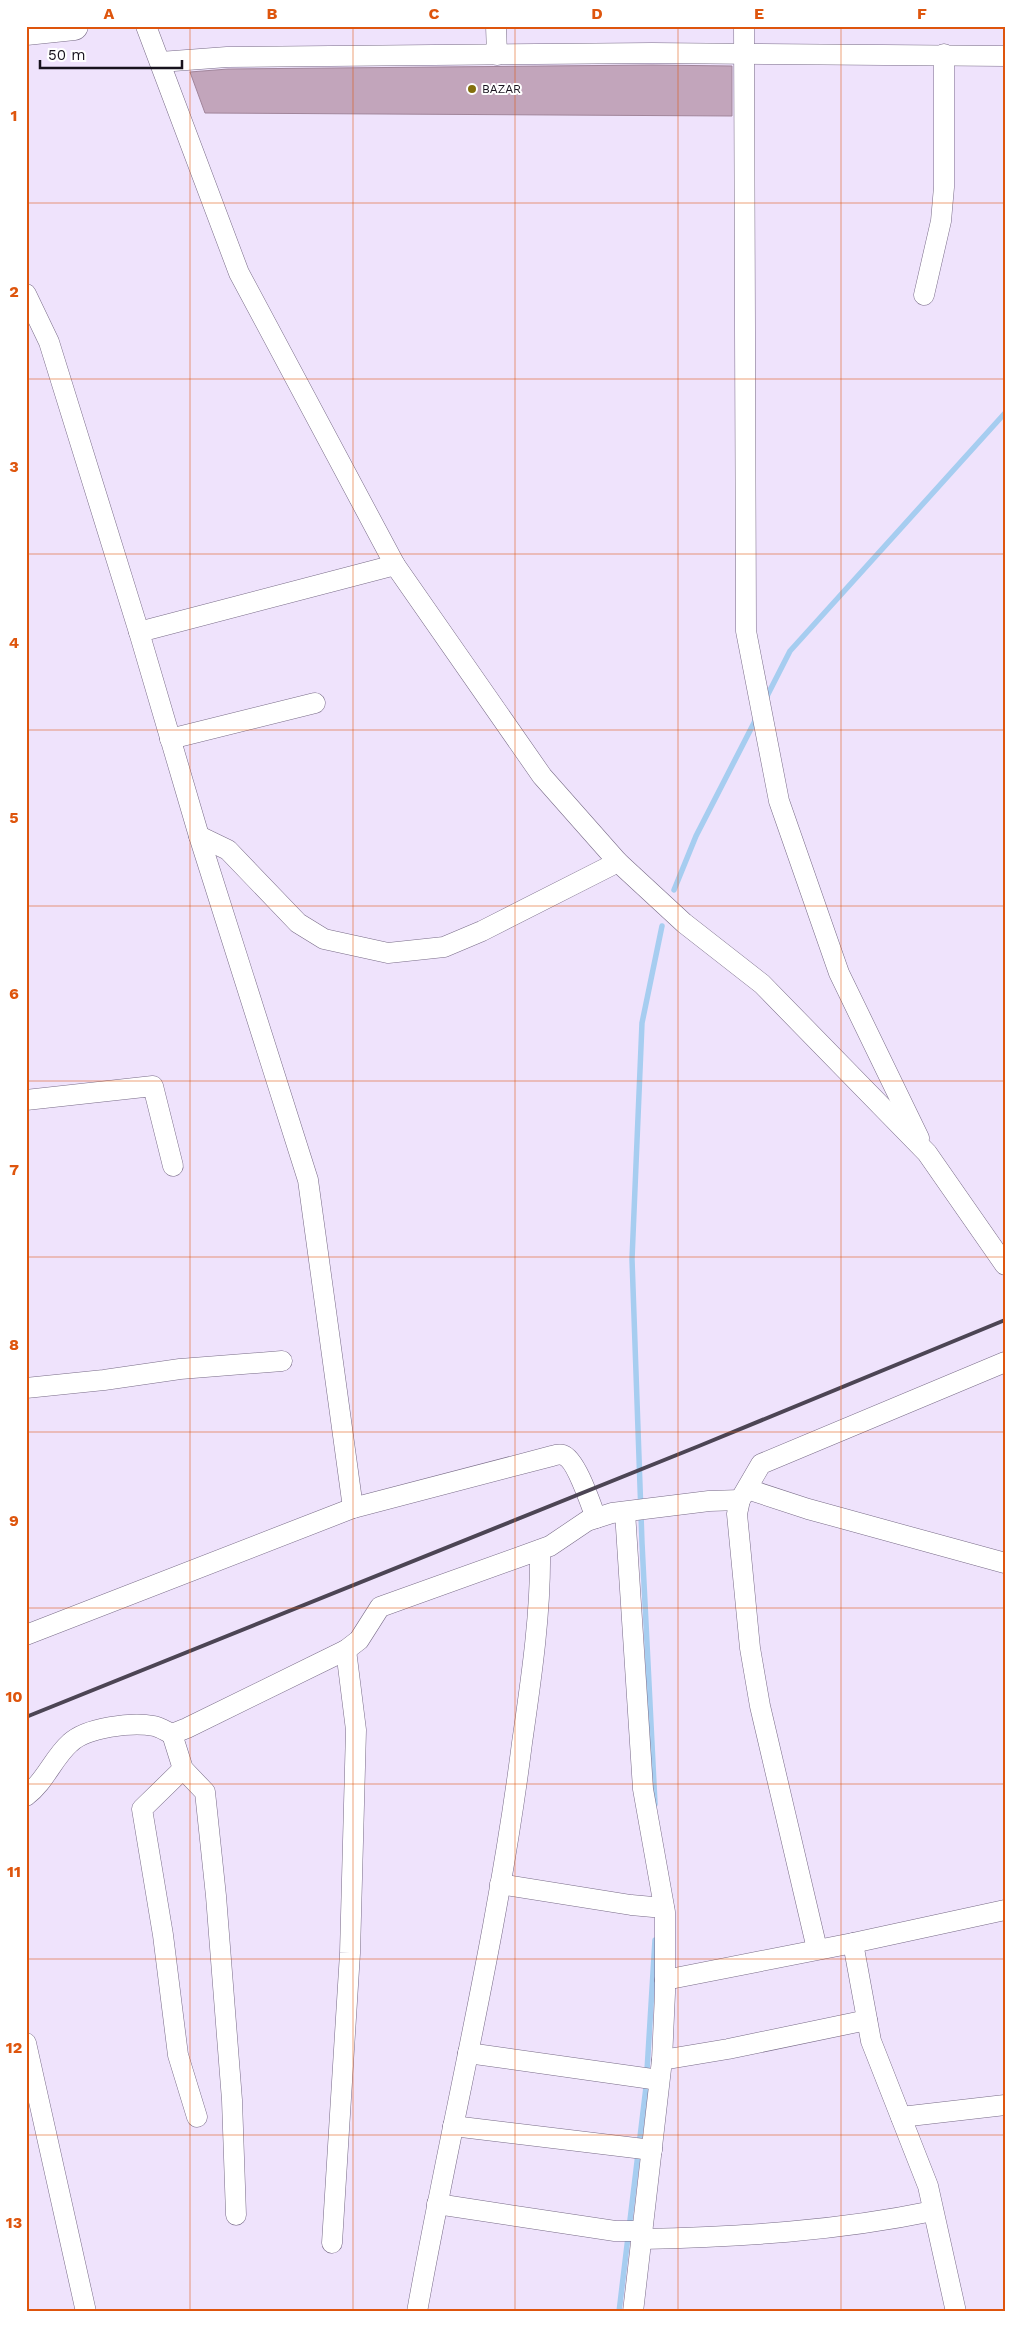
<svg xmlns="http://www.w3.org/2000/svg" width="1031" height="2338" font-family="'Work Sans',sans-serif">
<style>
.lines{fill:none;stroke-linecap:round;stroke-linejoin:round}
.stream{stroke:#a6cdf0;stroke-width:5.5}
.building{fill:#c2a5bb;stroke:#a1859a}
.minor-casing{stroke:#786b87;stroke-width:21}
.trunk-casing{stroke:#786b87;stroke-width:29}
.minor{stroke:#fff;stroke-width:20}
.trunk{stroke:#fff;stroke-width:28}
.rail{stroke:#4c4554;stroke-width:4}
.grid{fill:none;stroke:#de550d;stroke-width:1;stroke-opacity:0.55}
.poi-dot{fill:#836f0d;stroke:#fff;stroke-width:2}
.labels{text-anchor:middle;stroke-width:4;stroke-linejoin:round;paint-order:stroke}
.poi-label{font-size:12px;fill:#17121d;stroke:#fff;text-anchor:start}
.neatline{fill:none;stroke:#de550d;stroke-width:2}
.grid-label{font-size:16px;text-anchor:middle;font-weight:bold;fill:#de550d}
</style>
<rect width="100%" height="100%" fill="#efe3fc"/>
<g class="lines">
<g class="stream">
<polyline points="765,700 790,651 1005,413"/>
<polyline points="674,890 696,836 757,717"/>
<polyline points="655,1804 642,1543 632,1259 642,1023 662,926"/>
<polyline points="619,2312 646,2087 655,1940"/>
</g>
</g>
<polygon class="building" points="652,65 732,66 732,116 205,113 190,72 228,69"/>
<g class="lines">
<g class="minor-casing">
<g id="minor">
<polyline points="146,26 239,273 395,565 542,776 618,862 684,923 762,984 927,1153 1005,1265"/>
<polyline points="496,26 497,55"/>
<polyline points="744,26 746,631 779,801 839,973 919,1138"/>
<polyline points="160,62 227,57 652,53 1005,56"/>
<polyline points="26,294 49,342 139,632 199,836 308,1180 353,1508"/>
<polyline points="924,295 941,221 944,187 944,54"/>
<polyline points="139,632 395,565"/>
<polyline points="170,739 315,703"/>
<polyline points="199,836 228,850 298,923 324,939 388,953 444,947 482,931 618,862"/>
<polyline points="26,1100 153,1086 173,1166"/>
<polyline points="26,1388 104,1380 180,1369 282,1361"/>
<polyline points="747,1489 808,1509 1005,1563"/>
<polyline points="625,1512 643,1789 665,1912 665,1993 662,2060 633,2312"/>
<path d="M26 1635 353 1508 552 1456C555 1455 560 1454 563 1455 576 1459 591 1505 596 1518"/>
<polyline points="172,1734 183,1769 205,1792 216,1896 232,2100 236,2215"/>
<polyline points="183,1769 142,1809 163,1935 178,2055 197,2117"/>
<path d="M26 1796C45 1782 53 1758 70 1743 87 1727 132 1722 154 1726 160 1727 167 1732 172 1734L187 1728 346 1650 359 1640 380 1607 550 1546 587 1521 612 1513 709 1501 740 1500"/>
<polyline points="500,1884 631,1905 664,1908"/>
<polyline points="853,1943 871,2041 928,2186 956,2312"/>
<polyline points="817,1949 760,1706 750,1648 737,1514 740,1500 761,1464 1005,1362"/>
<polyline points="665,1980 853,1943 1005,1910"/>
<polyline points="26,2043 86,2312"/>
<polyline points="468,2053 659,2080"/>
<polyline points="662,2060 728,2049 867,2020"/>
<polyline points="901,2117 1005,2105"/>
<polyline points="453,2126 652,2150"/>
<polyline points="437,2204 615,2231 642,2231"/>
<path d="M641 2239C740 2237 837 2231 933 2211"/>
<polyline points="332,2243 350,1953 356,1730 346,1650"/>
<path d="M417 2312C451 2122 498 1934 522 1743 531 1680 541 1614 540 1550"/>
</g>
</g>
<g class="trunk-casing">
<polyline id="trunk" points="26,31 74,26"/>
</g>
<use href="#minor" class="minor"/>
<use href="#trunk" class="trunk"/>
<polyline class="rail" points="26,1717 699,1446 1005,1320"/>
</g>
<path class="grid" d="M190 26V2312M353 26V2312M515 26V2312M678 26V2312M841 26V2312M26 203H1005M26 379H1005M26 554H1005M26 730H1005M26 906H1005M26 1081H1005M26 1257H1005M26 1432H1005M26 1608H1005M26 1784H1005M26 1959H1005M26 2135H1005"/>
<circle class="poi-dot" cx="472" cy="89" r="5"/>
<g class="labels">
<g class="poi-label">
<text x="482" y="93">BAZAR</text>
</g>
</g>
<rect width="1031" height="2338" fill="none" stroke="#ffffff" stroke-width="55"/>
<path d="M40 60v8h142v-8" fill="none" stroke="#17121d" stroke-width="2.5"/>
<text x="48" y="60" font-size="15" fill="#17121d" stroke="#ffffff" stroke-width="4" paint-order="stroke">50 m</text>
<rect x="28" y="28" width="976" height="2282" class="neatline"/>
<g class="grid-label">
<text x="109" y="19">A</text>
<text x="272" y="19">B</text>
<text x="434" y="19">C</text>
<text x="597" y="19">D</text>
<text x="759" y="19">E</text>
<text x="922" y="19">F</text>
<text x="14" y="121">1</text>
<text x="14" y="297">2</text>
<text x="14" y="472">3</text>
<text x="14" y="648">4</text>
<text x="14" y="823">5</text>
<text x="14" y="999">6</text>
<text x="14" y="1175">7</text>
<text x="14" y="1350">8</text>
<text x="14" y="1526">9</text>
<text x="14" y="1702">10</text>
<text x="14" y="1877">11</text>
<text x="14" y="2053">12</text>
<text x="14" y="2228">13</text>
</g>
</svg>
